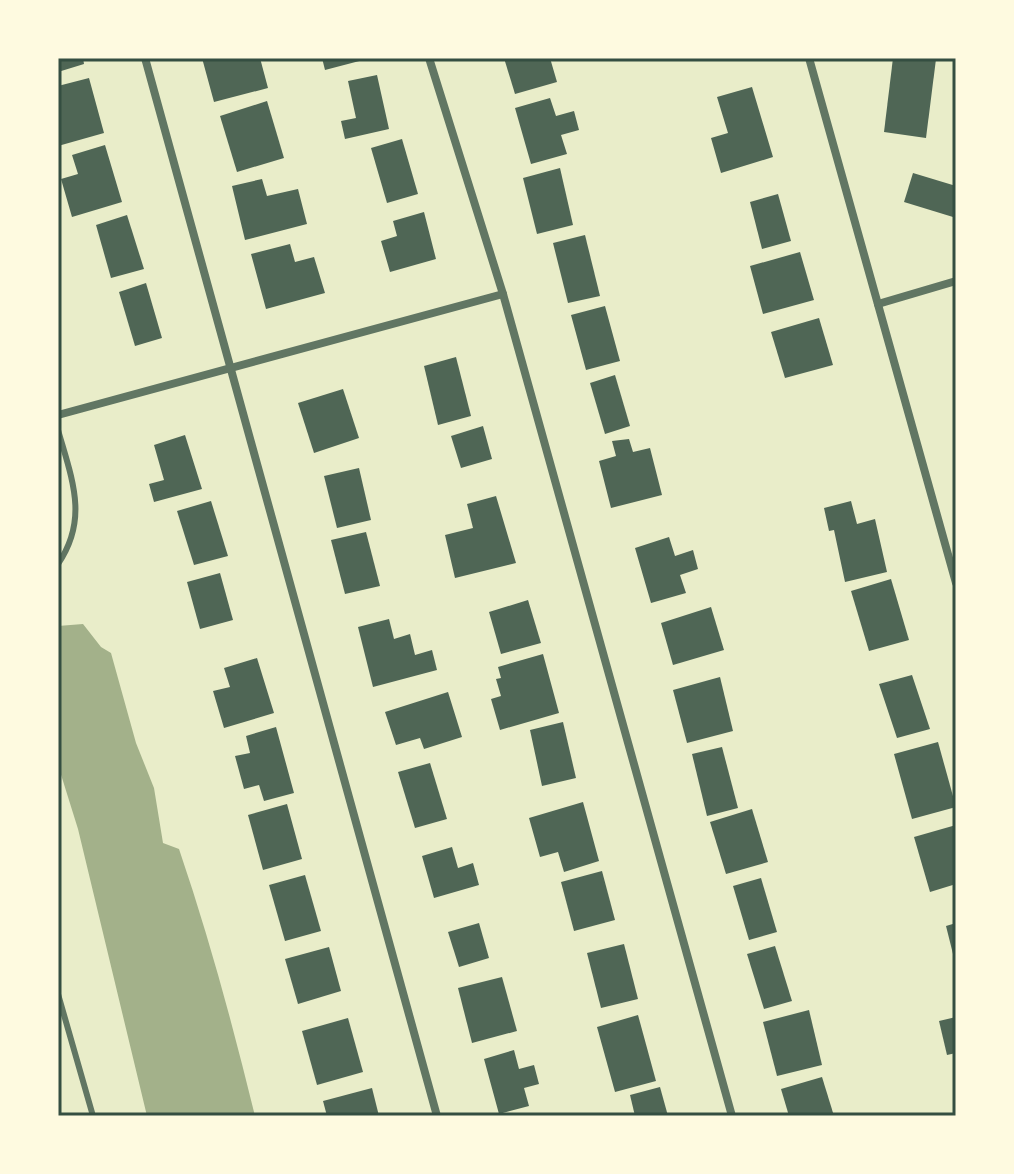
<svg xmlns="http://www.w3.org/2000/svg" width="1014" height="1174" font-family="Arial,sans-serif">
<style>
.water{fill:#a3b18a}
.building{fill:#4f6655}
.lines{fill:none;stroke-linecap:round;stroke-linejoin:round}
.service{stroke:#617663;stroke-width:6}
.minor{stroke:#617663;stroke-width:8}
.neatline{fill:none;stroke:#344e41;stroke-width:3}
</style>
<rect width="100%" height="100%" fill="#e9edc9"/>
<path class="water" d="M83 624 101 647 111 653 136 743 154 788 163 843 179 849C209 937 233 1026 255 1116H147L78 829 58 765V626Z"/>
<g class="building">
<polygon points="58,58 83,58 84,64 58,72"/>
<polygon points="202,58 260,58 268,88 214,102"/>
<polygon points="322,58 367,58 367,59 325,70"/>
<polygon points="504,58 550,58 557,82 515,94"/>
<polygon points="893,58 936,59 926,138 884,132"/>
<polygon points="377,75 389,129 345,139 341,121 356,118 348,81"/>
<polygon points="89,78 104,133 58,146 58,86"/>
<polygon points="752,87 773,157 721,173 711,138 728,133 717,97"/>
<polygon points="550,98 556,116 574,111 579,130 561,135 567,154 531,164 515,108"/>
<polygon points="267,101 284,158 237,172 220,116"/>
<polygon points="402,139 418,194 387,203 371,148"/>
<polygon points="105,145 122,202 72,217 61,179 78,174 72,155"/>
<polygon points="560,168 573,225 537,234 523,178"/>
<polygon points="913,173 956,186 953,217 904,202"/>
<polygon points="262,179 267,196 298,189 307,224 245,240 232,186"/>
<polygon points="778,194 791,241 762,249 750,202"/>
<polygon points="424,212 436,259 390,272 381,241 397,236 393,221"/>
<polygon points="127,215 144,269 111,278 96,225"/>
<polygon points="585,235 600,296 568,303 553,243"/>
<polygon points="290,244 295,262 314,257 325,293 266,309 251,254"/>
<polygon points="800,252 814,300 763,314 750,266"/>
<polygon points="146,283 162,338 135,346 119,292"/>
<polygon points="605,306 620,361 586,370 571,315"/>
<polygon points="819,318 833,365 785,378 771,332"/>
<polygon points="456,357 471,416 438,425 424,366"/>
<polygon points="615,375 630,426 605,434 590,383"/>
<polygon points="343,389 359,438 314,453 298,403"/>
<polygon points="483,426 492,459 461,468 451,436"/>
<polygon points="185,435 202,489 154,502 149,484 164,480 154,445"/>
<polygon points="629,439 633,452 650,448 662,495 611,508 599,461 616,456 612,441"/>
<polygon points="359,468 371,520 337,528 324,476"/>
<polygon points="496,496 516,563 455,578 445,535 473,528 467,504"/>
<polygon points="211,501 228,556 194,565 177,511"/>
<polygon points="851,501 857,524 875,519 887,572 845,582 834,530 829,531 824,508"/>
<polygon points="366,532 380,586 345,594 331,540"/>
<polygon points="669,537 675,556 693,550 698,569 680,575 686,593 651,603 635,548"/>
<polygon points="220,573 233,620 200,629 187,582"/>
<polygon points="891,579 909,640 869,651 851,591"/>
<polygon points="528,600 541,643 501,654 489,612"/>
<polygon points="711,607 724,650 673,665 661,623"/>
<polygon points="389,619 394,639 410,634 415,655 432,650 437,670 373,687 358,627"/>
<polygon points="543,654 559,713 500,730 491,699 501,696 496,679 501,678 498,667"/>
<polygon points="257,658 274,713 224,728 213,691 230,687 224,668"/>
<polygon points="912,675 930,729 897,738 879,684"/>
<polygon points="720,677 733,731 687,743 673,690"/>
<polygon points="448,692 462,737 424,749 420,738 396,745 385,712"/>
<polygon points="563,722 576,778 542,786 530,730"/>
<polygon points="276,727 294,793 264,801 259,785 244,789 235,756 250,753 246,736"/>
<polygon points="938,742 956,807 912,819 894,754"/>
<polygon points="722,747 738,808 707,816 692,754"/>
<polygon points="430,763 447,819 415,828 398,772"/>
<polygon points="583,802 599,861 564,872 558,852 540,857 529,818"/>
<polygon points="287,804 302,859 263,870 248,815"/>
<polygon points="752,809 768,862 726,874 710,822"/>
<polygon points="956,825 956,884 930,892 914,837"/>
<polygon points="452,847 458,868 473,863 479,885 434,898 422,856"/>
<polygon points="602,871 615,920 574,931 561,882"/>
<polygon points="305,875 321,931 285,941 269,885"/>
<polygon points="761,878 777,932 749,940 733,886"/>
<polygon points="479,923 489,958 459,967 448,932"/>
<polygon points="956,923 956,962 955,962 946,926"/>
<polygon points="624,944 638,999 601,1008 587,953"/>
<polygon points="775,946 792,1001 764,1009 747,954"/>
<polygon points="329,947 341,991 298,1004 285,959"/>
<polygon points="502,977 517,1031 472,1043 458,988"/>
<polygon points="809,1010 822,1065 777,1076 763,1022"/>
<polygon points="638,1015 656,1081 615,1092 597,1027"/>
<polygon points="956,1017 956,1053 947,1055 939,1021"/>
<polygon points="348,1018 363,1072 317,1085 302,1031"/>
<polygon points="514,1050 519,1069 534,1065 539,1084 524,1088 529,1106 499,1114 484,1059"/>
<polygon points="822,1077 834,1116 789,1116 781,1089"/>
<polygon points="660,1087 668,1116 635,1116 630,1095"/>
<polygon points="372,1088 379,1116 327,1116 323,1101"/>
</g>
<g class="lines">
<g class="service">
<path d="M58 430C72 479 89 519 58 564"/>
<polyline points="58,994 93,1116"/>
</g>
<g class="minor">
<polyline points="145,58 437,1116"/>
<polyline points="429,58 503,294 732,1116"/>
<polyline points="809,58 956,583"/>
<polyline points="878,304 956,281"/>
<polyline points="58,415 503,294"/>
</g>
</g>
<rect width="1014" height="1174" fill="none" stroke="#fefae0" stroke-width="120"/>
<rect x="60" y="60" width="894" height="1054" class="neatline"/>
</svg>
